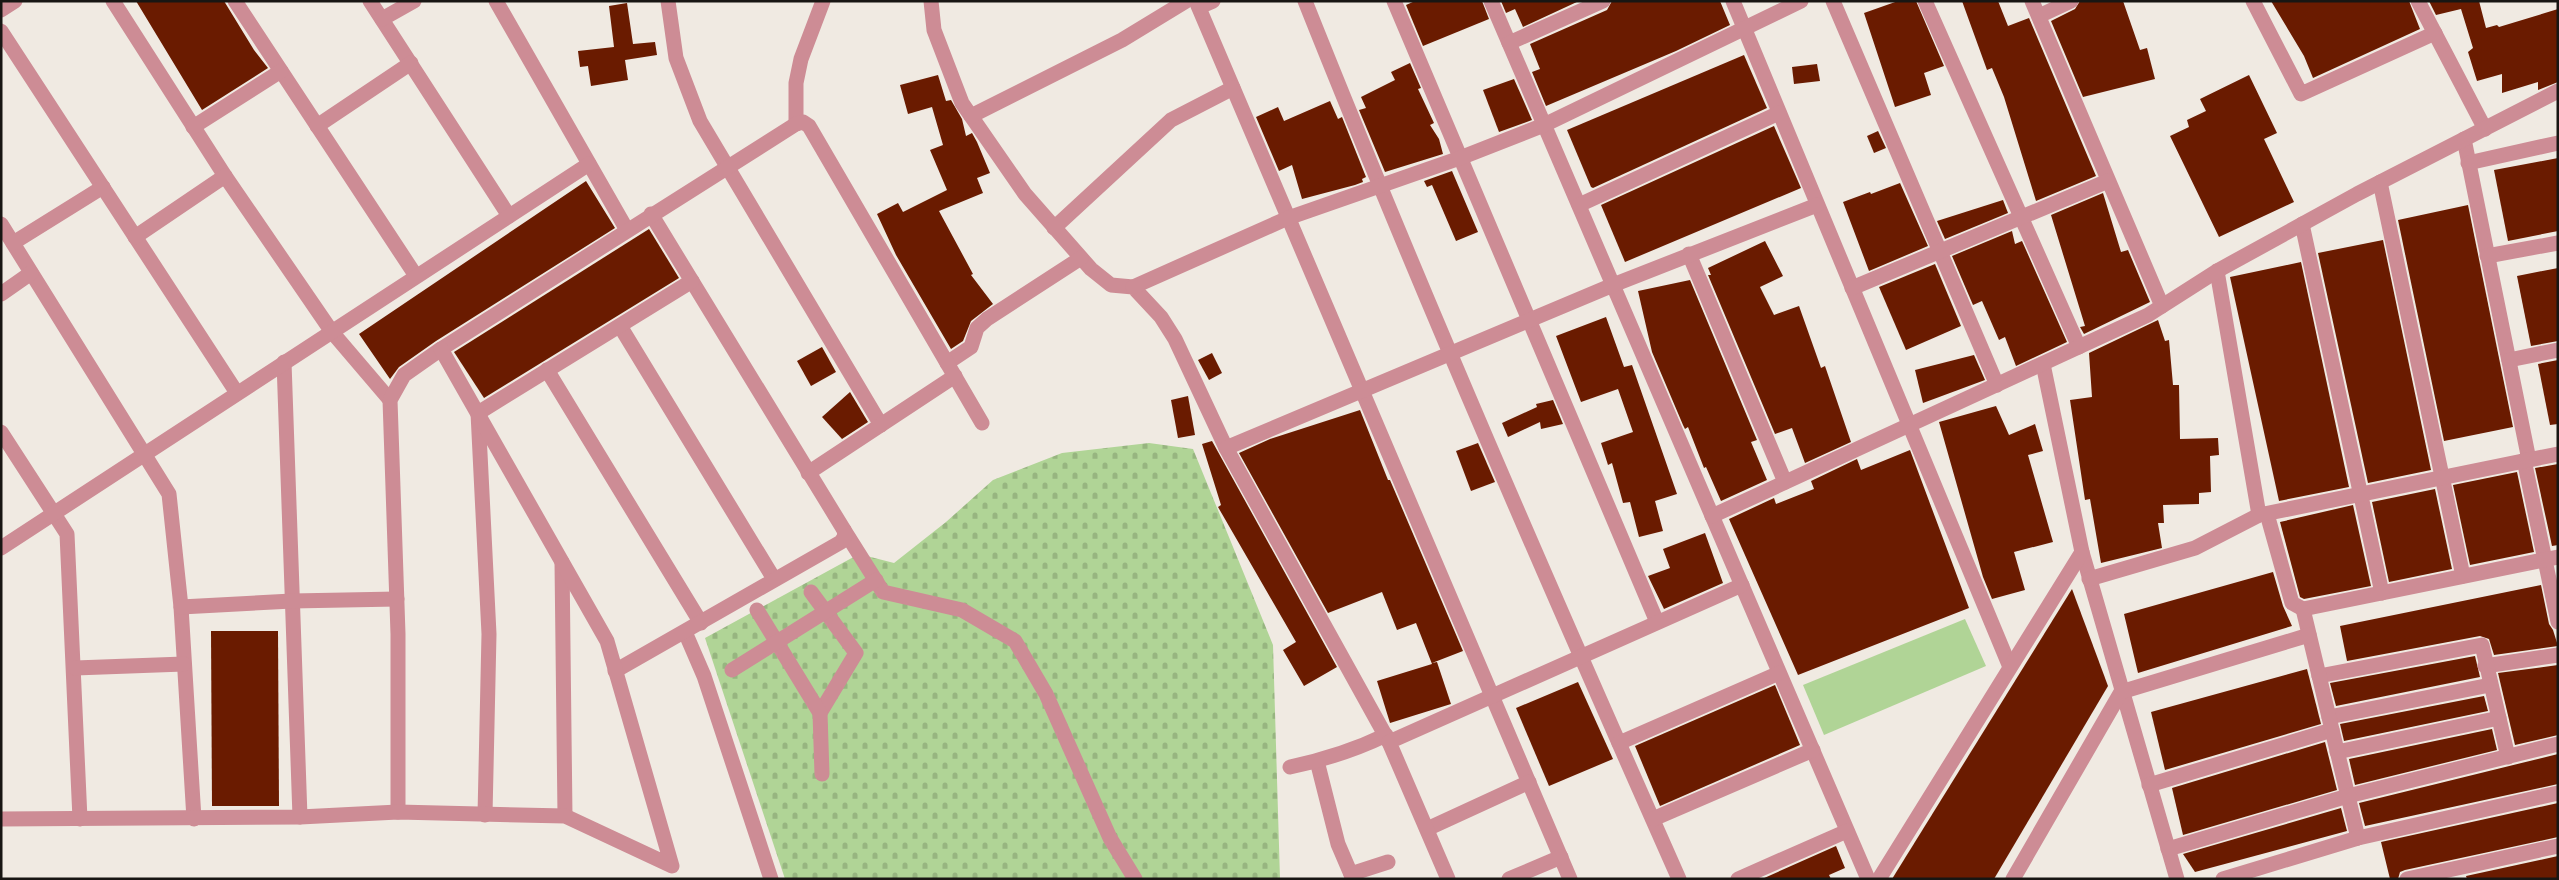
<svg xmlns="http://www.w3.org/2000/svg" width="2559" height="880" font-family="Poppins,sans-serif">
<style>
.cemetery{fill:url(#cemetery-stones)}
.garden{fill:#b0d496}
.building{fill:#6a1b00}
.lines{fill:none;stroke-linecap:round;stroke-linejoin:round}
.minor{stroke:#cd8c95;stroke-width:15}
</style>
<defs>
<pattern id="cemetery-stones" width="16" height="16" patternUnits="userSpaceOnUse" patternTransform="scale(1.25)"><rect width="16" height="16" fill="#b0d496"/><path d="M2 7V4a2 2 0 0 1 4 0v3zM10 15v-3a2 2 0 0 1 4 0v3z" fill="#97b580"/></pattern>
</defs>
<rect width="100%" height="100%" fill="#f0eae2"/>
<polygon class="cemetery" points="1149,443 1193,449 1273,645 1280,879 785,879 705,638 859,554 894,563 946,522 993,480 1062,453"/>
<polygon class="garden" points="1965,619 1986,666 1824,735 1803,685"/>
<g class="building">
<polygon points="136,1 224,1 254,50 268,68 202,110"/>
<polygon points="1415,1 1482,1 1489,19 1423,46 1406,5"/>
<polygon points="1501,1 1579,1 1523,27 1515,9 1506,13"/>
<polygon points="1612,1 1720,1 1730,25 1676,51 1546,106 1532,72 1540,69 1530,44 1607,10"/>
<polygon points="1898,1 1916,1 1944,66 1924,73 1931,95 1895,107 1864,13"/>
<polygon points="1962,1 1998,1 2008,26 2029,18 2096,176 2036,201 2004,97 1992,68 1987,70"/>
<polygon points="2080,1 2123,1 2140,50 2147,48 2155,79 2083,97 2051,21 2075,9"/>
<polygon points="2271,1 2409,1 2420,29 2313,78 2304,56"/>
<polygon points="2429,1 2479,1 2486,28 2497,25 2499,27 2558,9 2558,82 2538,90 2538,82 2502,93 2502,74 2477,81 2468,52 2473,48 2461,9 2436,15"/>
<polygon points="627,3 633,44 655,42 657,55 625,60 628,80 591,86 588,66 580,67 578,51 614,47 609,6"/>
<polygon points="1744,55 1767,108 1593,188 1591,187 1567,130"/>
<polygon points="1410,63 1421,88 1418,89 1434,123 1430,125 1439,139 1443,154 1385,172 1359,110 1366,108 1361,97 1395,80 1391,72"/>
<polygon points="1817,64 1820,81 1794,84 1792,67"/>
<polygon points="938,75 946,101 951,100 962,119 966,136 972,133 977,142 990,173 977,178 983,193 939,211 973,274 971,275 993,304 971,321 963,341 951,349 896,255 877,214 898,203 903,212 947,190 930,150 943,145 932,107 908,114 900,85"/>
<polygon points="2249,75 2277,133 2264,139 2294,202 2219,237 2170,136 2189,127 2187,120 2206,111 2200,99"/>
<polygon points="1514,79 1532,120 1499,132 1483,90"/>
<polygon points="1330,101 1338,119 1342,117 1366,177 1362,179 1363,182 1355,185 1302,199 1292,165 1279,171 1256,117 1278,107 1284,121"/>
<polygon points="1774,126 1801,188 1625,262 1601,205"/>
<polygon points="1878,131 1886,148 1874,153 1867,136"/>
<polygon points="2558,158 2558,231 2508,241 2494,170"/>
<polygon points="1452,171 1478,232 1456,241 1432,185 1427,187 1424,181"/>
<polygon points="586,181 615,228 436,341 399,367 390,379 359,334"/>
<polygon points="1900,183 1928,246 1869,271 1843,202 1870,192 1871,194"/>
<polygon points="2103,193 2121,252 2128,250 2150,302 2084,334 2080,327 2085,326 2051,215"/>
<polygon points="2003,200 2008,213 1945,239 1937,221"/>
<polygon points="2468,205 2513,427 2444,441 2398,220"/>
<polygon points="649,229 679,278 484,398 454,352"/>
<polygon points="2012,231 2015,244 2022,241 2067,342 2016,366 2005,337 1999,340 1982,301 1973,305 1952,256"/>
<polygon points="2383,240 2431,470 2368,483 2318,253"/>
<polygon points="1765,241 1783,276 1760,287 1774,315 1799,306 1821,368 1825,366 1851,442 1805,463 1792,428 1775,434 1708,275 1711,275 1708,268"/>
<polygon points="2301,262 2349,487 2279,501 2230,277"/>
<polygon points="1935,264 1961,326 1906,350 1879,287"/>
<polygon points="2558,268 2558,341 2531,346 2517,276"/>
<polygon points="1690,280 1757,440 1751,442 1767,480 1721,501 1706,467 1704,468 1688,427 1685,429 1683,425 1652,352 1638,291"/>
<polygon points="1606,317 1624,367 1632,365 1677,494 1655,501 1663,531 1639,537 1630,502 1623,503 1612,463 1608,465 1601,443 1633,432 1618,389 1581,402 1556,336"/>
<polygon points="2158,320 2165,341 2169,340 2173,385 2179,385 2180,439 2218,438 2219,455 2210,456 2211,492 2199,493 2199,504 2163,505 2164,523 2158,523 2162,548 2101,563 2090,499 2085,500 2070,400 2092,397 2089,353"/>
<polygon points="822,347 836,372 811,386 797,361"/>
<polygon points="1212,353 1222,373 1209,380 1198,360"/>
<polygon points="1974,355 1985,380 1923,403 1915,370"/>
<polygon points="2558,360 2558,424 2550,425 2538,364"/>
<polygon points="850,392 868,422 842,439 822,417"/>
<polygon points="1188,396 1195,435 1178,438 1171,400"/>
<polygon points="1553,400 1563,424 1541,429 1540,422 1508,437 1502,423 1537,407 1536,404"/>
<polygon points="1996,406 2009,435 2035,424 2043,451 2028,455 2053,542 2014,552 2025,590 1992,599 1983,577 1939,422"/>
<polygon points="1360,410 1388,480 1390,480 1463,651 1432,663 1437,662 1451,704 1390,723 1377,681 1432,664 1416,623 1397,630 1382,592 1328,613 1239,453 1270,439"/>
<polygon points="1212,441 1337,667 1304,686 1283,650 1296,642 1218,507 1221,505 1202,444"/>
<polygon points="1478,443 1495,482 1471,491 1456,451"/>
<polygon points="1910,450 1969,608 1798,675 1729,519 1774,498 1776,504 1814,489 1811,481 1857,459 1861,470"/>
<polygon points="2558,464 2558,545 2552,546 2535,468"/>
<polygon points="2517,472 2534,552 2470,565 2453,485"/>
<polygon points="2435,489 2452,569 2389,582 2372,502"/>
<polygon points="2353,505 2371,586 2304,599 2300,597 2280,522"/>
<polygon points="1705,533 1723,583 1664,609 1648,576 1670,568 1663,549"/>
<polygon points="2273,572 2283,606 2292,626 2138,673 2124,614"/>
<polygon points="2541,585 2549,624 2553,630 2558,646 2494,655 2489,639 2480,636 2347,661 2340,626"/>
<polygon points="2072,589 2108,686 1994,879 1892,879"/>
<polygon points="211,631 278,631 279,806 212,806"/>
<polygon points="2475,656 2480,677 2336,706 2330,683"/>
<polygon points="2558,665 2558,735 2515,745 2498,673"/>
<polygon points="2307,669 2321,724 2165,770 2151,712"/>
<polygon points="1578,682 1613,759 1549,786 1516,708"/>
<polygon points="1775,685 1800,745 1660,806 1635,746"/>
<polygon points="2484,696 2488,711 2344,741 2340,724"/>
<polygon points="2492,729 2497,750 2355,785 2349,759"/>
<polygon points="2325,742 2337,790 2183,835 2172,788"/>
<polygon points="2558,754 2558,784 2365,826 2359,803"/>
<polygon points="2558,803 2558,837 2405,870 2400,872 2398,879 2390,879 2381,842"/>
<polygon points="2341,808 2347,831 2195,872 2183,854"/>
<polygon points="1836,846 1845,868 1829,875 1831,879 1762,879"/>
<polygon points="2558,856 2558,879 2467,879 2466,876"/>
</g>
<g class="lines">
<g class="minor">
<polyline points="113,1 225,176 332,332 390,400"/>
<polyline points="235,1 416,276"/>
<polyline points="370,1 509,216"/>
<polyline points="496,1 627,230"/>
<polyline points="668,1 676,58 700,121 881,425"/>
<polyline points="931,1 934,30 962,103 1025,194 1091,269 1111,285 1133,287 1161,317 1175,339 1226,448 1389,742"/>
<polyline points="1196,1 1570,879"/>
<path d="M1305 1C1423 297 1550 588 1679 879"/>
<polyline points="1394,1 1657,622"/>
<polyline points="1491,1 1868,879"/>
<polyline points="1733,1 2010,667"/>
<polyline points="1833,1 1997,385"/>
<polyline points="1925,1 2079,347"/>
<polyline points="2032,1 2162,306"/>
<polyline points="2253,1 2301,94 2435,33"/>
<polyline points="2418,1 2485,129"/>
<polyline points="1199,7 1213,1"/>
<polyline points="1,10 15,1"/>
<polyline points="2039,16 2071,1"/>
<polyline points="382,19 414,1"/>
<polyline points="1,31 237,393"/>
<polyline points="1509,43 1603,1"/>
<polyline points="971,116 1122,40 1186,1"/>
<polyline points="796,124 796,83 801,59 823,1"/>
<polyline points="317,126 411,63"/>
<polyline points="193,127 281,71"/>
<polyline points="2464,139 2529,460"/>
<polyline points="2468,163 2558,143"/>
<polyline points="2380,182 2463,576"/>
<polyline points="1579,205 1779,113"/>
<polyline points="1,224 169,494 181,607 194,819"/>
<polyline points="2302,224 2382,593"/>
<polyline points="1054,228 1171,120 1233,88"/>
<polyline points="135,237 225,176"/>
<polyline points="13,243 103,187"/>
<polyline points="1689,254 1785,482"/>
<polyline points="2487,256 2558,243"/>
<polyline points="2217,271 2259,515"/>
<polyline points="1133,287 1288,218 1460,158 1544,125 1801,1"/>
<polyline points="1852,288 2108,181"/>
<polyline points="1,294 31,273"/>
<polyline points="620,326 774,579"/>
<polyline points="2509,360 2558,350"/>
<polyline points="284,362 300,817"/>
<polyline points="947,363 971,347 977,328 987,319 1081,258"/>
<polyline points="2043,364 2082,552 2177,879"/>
<polyline points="547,370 701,623"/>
<polyline points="1,432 67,534 80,819"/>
<polyline points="1226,448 1613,285 1817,205"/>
<polyline points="2524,460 2558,622"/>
<polyline points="808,473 955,376"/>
<polyline points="2267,514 2292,603 2303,609"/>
<polyline points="1712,516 2148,315 2217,271 2357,194 2558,91"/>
<polyline points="844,530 883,592 962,610 1015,641 1046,694 1110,838 1135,879"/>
<polyline points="1,548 589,164"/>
<polyline points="562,562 565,816"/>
<polyline points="2089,579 2195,548 2259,515 2558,454"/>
<polyline points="811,592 856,653 820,713"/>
<polyline points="181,607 292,601 397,599"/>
<polyline points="757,610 820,713 822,774"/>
<polyline points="685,632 704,676 771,879"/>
<polyline points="2485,666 2558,655"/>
<polyline points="75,668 184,664"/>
<polyline points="732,670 876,580"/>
<polyline points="615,671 841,542 845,536 844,530 651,214"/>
<polyline points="2319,676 2482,645 2508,757"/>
<polyline points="2329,717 2490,685"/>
<polyline points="1619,743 1779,673"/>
<polyline points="2337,752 2499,718"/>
<polyline points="1317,761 1338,844 1353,879"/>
<path d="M1290 767C1323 760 1355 750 1386 735"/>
<polyline points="2149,785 2332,730"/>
<polyline points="398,812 398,634 390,400 404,375 441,349 796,124 803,122 809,126 982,423"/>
<polyline points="485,815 489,634 478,413 692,281"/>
<polyline points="1,819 300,817 398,812 565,816 672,866 607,641 441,349"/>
<polyline points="1653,819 1813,750"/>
<polyline points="1427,829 1529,782"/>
<polyline points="2358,838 2303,609 2558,557"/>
<polyline points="2168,849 2348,796 2558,744"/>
<polyline points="1351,874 1388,862"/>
<polyline points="1448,879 1389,742 1742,585"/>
<polyline points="1509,879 1561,857"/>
<polyline points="1738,879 1847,831"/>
<polyline points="1879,879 2082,552"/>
<polyline points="2013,879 2121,692 2309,635"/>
<polyline points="2223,879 2358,838 2558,793"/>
<polyline points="2407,879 2558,846"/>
</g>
</g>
<rect width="2559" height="880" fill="none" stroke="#181613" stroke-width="5"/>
</svg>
